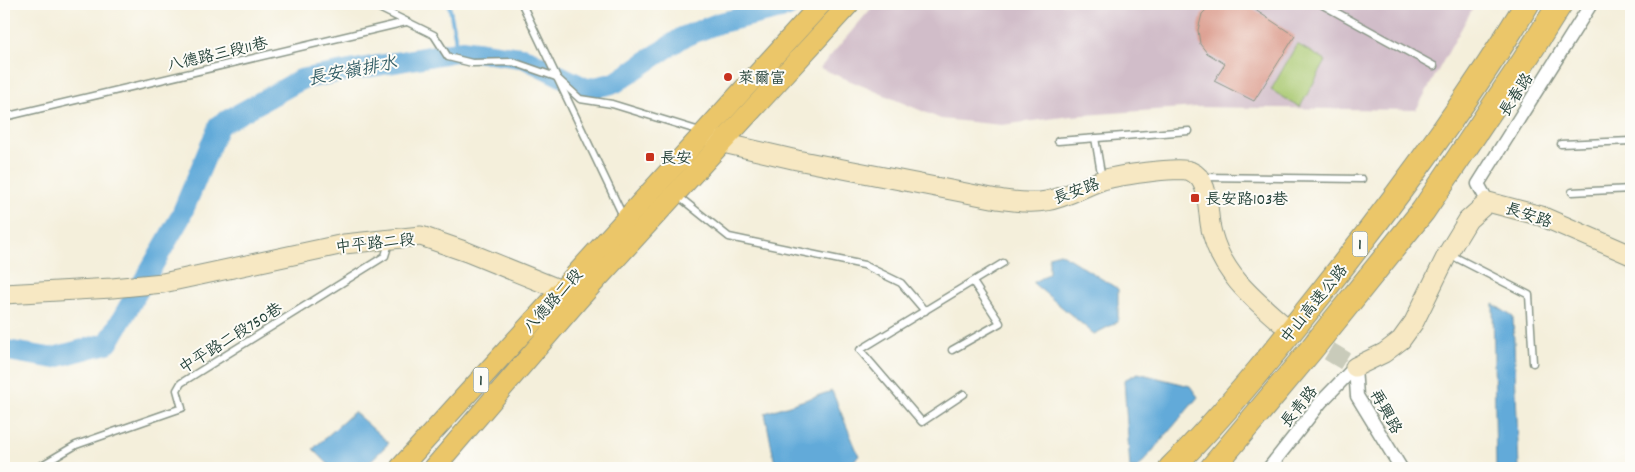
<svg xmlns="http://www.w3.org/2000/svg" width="1635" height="472" font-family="Dekko,'LXGW WenKai TC',sans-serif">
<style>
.industrial{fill:#d1bdc9}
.green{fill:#a8c870;stroke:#648252}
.water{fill:#62aad9;stroke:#407486}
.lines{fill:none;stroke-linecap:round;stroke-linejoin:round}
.stream{stroke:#62aad9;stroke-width:4}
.river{stroke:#62aad9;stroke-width:21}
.building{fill:#da9889}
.secondary-tunnel{stroke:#c9cbba;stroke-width:19;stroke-dasharray:19 9;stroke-linecap:butt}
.lane-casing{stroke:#8a9688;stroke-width:9}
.street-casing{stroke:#8a9688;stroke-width:15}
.secondary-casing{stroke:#8a9688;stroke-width:21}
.primary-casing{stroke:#8a9688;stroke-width:22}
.highway-casing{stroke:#8a9688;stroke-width:26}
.lane{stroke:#fff;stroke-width:6}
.street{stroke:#fff;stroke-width:12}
.secondary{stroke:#f7e8c3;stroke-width:19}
.primary{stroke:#ebc669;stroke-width:20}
.highway{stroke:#ebc669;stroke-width:24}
.poi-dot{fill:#c8321e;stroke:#fdfcf7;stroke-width:2}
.labels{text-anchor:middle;stroke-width:4;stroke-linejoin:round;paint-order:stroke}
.shield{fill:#fdfcf7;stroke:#62766e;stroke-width:1}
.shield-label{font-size:15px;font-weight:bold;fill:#1f3d34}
.street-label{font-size:16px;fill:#1f3d34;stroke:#fdfcf7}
.poi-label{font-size:16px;fill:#1f3d34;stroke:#fdfcf7;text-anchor:start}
.water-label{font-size:18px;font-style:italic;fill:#335e66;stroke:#fdfcf7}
</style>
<rect width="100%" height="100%" fill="#fdfcf7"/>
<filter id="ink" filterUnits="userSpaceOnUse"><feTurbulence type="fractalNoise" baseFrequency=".02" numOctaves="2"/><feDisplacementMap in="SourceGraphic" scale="10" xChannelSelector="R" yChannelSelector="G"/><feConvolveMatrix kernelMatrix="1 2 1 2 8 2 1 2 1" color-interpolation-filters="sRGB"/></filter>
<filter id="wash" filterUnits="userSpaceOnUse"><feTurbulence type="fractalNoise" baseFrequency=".0096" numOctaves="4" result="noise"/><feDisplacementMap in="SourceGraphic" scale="20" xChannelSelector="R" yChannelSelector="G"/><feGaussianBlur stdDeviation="1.12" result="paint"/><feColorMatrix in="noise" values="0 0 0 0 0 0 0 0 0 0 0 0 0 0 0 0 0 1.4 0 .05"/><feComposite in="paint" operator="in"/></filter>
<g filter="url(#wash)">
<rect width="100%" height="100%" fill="#f4efdb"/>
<polygon class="industrial" points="875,4 1475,4 1416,110 1196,107 1071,116 1002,125 941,119 820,68"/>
<polygon class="green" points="1297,44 1326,61 1300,107 1271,90"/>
<g class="water">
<polygon points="1060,253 1118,289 1118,322 1094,334 1033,283 1049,273 1049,256"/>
<polygon points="1493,304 1513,317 1519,468 1496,468"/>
<polygon points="1138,373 1190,386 1198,397 1138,468 1130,468 1124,380"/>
<polygon points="832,391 859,456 845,468 779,468 774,459 765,413"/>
<polygon points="354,412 389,443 363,468 332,468 313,449"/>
</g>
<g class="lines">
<polyline class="stream" points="449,4 455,36 457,60"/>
<polyline class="river" points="4,350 52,358 108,343 180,218 219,125 302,79 465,50 524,58 587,89 615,83 683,37 719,23 787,7 791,4"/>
</g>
<g id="blocks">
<polygon class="building" points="1212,4 1246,4 1295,36 1254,101 1214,81 1225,64 1207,53 1200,44 1198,30 1202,14"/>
</g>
</g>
<g filter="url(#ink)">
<use href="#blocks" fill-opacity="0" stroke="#8a9688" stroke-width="1"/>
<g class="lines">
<polyline class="secondary-tunnel" points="1281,322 1355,367"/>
<g class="lane-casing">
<g id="lane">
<polyline points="371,4 434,35 448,57 472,63 513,62 556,77 580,99 612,104 700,131"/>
<polyline points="522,4 623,216"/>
<polyline points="1321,4 1434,66"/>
<polyline points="4,117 406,22"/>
<polyline points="1095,138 1102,179"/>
<polyline points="1058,141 1189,131"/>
<polyline points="1561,144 1631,141"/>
<polyline points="1203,177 1362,179"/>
<polyline points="1572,192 1631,189"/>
<polyline points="678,196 729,237 864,265 901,283 925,311"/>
<polyline points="1449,254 1529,295 1533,363"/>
<polyline points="952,350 1000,323 973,282"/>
<polyline points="964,394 922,422 860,350 1003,263"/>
<polyline points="37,468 76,445 182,408 177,390 181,383 385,256 389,243"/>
</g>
</g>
<g class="street-casing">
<g id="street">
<polyline points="1488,202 1478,184 1591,4"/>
<polyline points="1355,367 1357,396 1401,468"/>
<polyline points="1269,468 1321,402 1355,367"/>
</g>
</g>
<g class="secondary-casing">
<g id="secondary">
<path d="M709 136 723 143 797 160 997 199C1013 201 1030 204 1046 201 1065 198 1083 187 1100 181 1112 176 1181 166 1190 171 1212 180 1206 213 1212 233 1222 272 1250 296 1280 322"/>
<polyline points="4,294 112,288 163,283 344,244 421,236 467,252 561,290 573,297"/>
<polyline points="1355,367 1384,353 1401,340 1414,322 1448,253 1468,220 1488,202 1541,216 1631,255"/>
</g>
</g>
<g class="primary-casing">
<g id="primary">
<polyline points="400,468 821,4"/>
<polyline points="434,468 578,300 849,4"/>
</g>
</g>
<g class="highway-casing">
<g id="highway">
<path d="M1171 468C1227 412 1277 349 1326 287 1398 196 1467 103 1527 4"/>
<polyline points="1212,468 1310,351 1423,211 1524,61 1560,4"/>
</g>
</g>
<use href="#lane" class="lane"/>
<use href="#street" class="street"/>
<use href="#secondary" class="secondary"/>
<use href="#primary" class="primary"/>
<use href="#highway" class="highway"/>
</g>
</g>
<g class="poi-dot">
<circle cx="728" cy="77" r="5"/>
<rect x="645" y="152" width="10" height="10" rx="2.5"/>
<rect x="1190" y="193" width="10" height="10" rx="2.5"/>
</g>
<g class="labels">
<g class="shield">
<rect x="1352.5" y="231.5" width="15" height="25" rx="4"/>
<rect x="473.5" y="367.5" width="15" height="25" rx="4"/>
</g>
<g class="shield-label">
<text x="1360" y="249">1</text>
<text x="481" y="385">1</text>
</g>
<g class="street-label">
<text transform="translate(217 53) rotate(-13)" y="6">八德路三段11巷</text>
<text transform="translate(1515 94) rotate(-57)" y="6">長春路</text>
<text transform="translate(1076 190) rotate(-20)" y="6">長安路</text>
<text transform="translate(1529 214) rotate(18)" y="6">長安路</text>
<text transform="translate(375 242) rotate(-6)" y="6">中平路二段</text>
<text transform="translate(552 300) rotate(-48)" y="6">八德路二段</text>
<text transform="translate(1313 303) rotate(-51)" y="6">中山高速公路</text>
<text transform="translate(230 337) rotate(-32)" y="6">中平路二段750巷</text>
<text transform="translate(1298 406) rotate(-51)" y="6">長青路</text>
<text transform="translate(1387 411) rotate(61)" y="6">再興路</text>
</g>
<g class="poi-label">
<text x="738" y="83">萊爾富</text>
<text x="660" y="163">長安</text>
<text x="1205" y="204">長安路103巷</text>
</g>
<g class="water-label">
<text transform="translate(352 70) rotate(-11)" y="6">長安嶺排水</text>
</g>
</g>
<rect width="1635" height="472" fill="none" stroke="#fdfcf7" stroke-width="20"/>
</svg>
